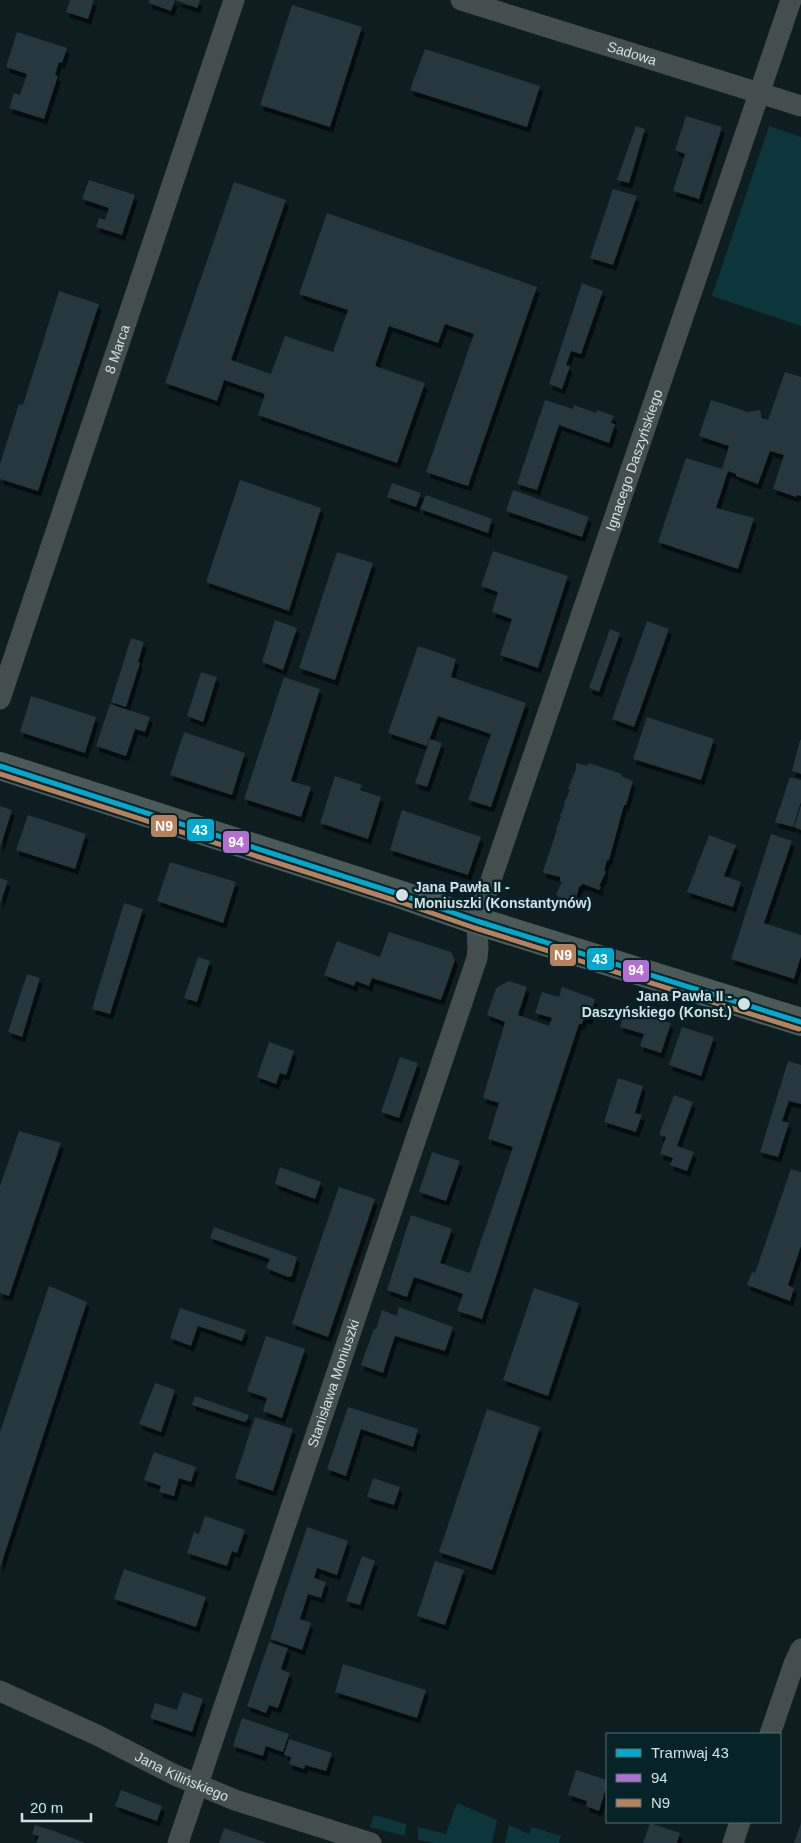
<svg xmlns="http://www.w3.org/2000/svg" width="801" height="1843" font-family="Helvetica,sans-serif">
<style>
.green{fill:#0c363c}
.building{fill:#26373d;filter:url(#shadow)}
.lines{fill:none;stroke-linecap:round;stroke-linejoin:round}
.minor{stroke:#444e4e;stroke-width:21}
.secondary{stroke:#4c5959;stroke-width:28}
.bus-1-casing{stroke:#062328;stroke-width:9}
.bus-2-casing{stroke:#062328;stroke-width:9}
.bus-1{stroke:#b36fd0;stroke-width:5}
.bus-2{stroke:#b6815c;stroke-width:5}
.tram-1-casing{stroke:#062328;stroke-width:9}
.tram-1{stroke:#00a9ce;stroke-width:5}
.stop-dot{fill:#d1e1e4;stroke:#062328;stroke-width:2}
.labels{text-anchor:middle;stroke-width:5;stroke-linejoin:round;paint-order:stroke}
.street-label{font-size:14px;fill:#d1e1e4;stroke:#062328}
.stop-label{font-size:14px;font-weight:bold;fill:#d1e1e4;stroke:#062328;text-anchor:start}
.line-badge{stroke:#062328;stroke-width:2}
.badge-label{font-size:14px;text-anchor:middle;font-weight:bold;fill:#fff}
</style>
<defs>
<filter id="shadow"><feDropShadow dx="3" dy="5.5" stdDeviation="0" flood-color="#0009"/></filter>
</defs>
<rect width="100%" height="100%" fill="#0e1d20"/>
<g class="green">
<polygon points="769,126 801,137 801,326 712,296"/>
<polygon points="457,1803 497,1820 492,1843 433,1843 418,1840 418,1827 446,1834"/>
<polygon points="374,1815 406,1824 405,1836 370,1827"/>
<polygon points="509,1825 529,1834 532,1827 561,1836 559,1843 505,1843"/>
</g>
<g class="building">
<polygon points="70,0 94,0 88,19 66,12"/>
<polygon points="149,0 175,0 171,11 149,3"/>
<polygon points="175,0 200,0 197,8"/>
<polygon points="292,5 362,27 330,127 260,105"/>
<polygon points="17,32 67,48 62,63 59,62 55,75 58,76 44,119 9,108 14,93 20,95 27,74 6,67"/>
<polygon points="425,49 540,86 527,127 410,90"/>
<polygon points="686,116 722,127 699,199 673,191 685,154 675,150"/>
<polygon points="636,126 645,129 629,183 617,180"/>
<polygon points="89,180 135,195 122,235 96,227 99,218 105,220 109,208 82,199"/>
<polygon points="234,182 286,200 231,360 271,374 285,336 333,352 348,310 299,294 327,213 537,287 468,486 426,472 474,334 445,324 438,343 389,326 375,366 425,383 397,463 258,415 265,394 224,380 217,401 165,383"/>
<polygon points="613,189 637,196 613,265 590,258"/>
<polygon points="582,283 603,291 581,354 571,351 566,365 570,366 562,389 549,384"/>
<polygon points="59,291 99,304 38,491 0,479 0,464 19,404 23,405"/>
<polygon points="785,372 801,377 801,496 797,495 796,497 773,489 784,455 770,451 758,484 736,476 736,474 728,471 716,508 754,518 738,569 658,542 686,458 722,469 729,446 699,436 711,400 748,412 760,410 762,418 768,420"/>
<polygon points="545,400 573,409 574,405 596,413 597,410 614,416 611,423 615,424 609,443 559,425 537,490 517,484"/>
<polygon points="240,480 321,508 289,611 206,582"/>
<polygon points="392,483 421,493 416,507 387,497"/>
<polygon points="513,490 589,517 582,537 506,511"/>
<polygon points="426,495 492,519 488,533 420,509"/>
<polygon points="493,551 568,576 538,668 500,655 512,619 492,612 498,592 481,586"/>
<polygon points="337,552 373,563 335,680 299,668"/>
<polygon points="275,620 297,628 283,670 262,662"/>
<polygon points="647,621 669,629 634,727 612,719"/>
<polygon points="610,629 620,633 599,692 589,688"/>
<polygon points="131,638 144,642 138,662 140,663 126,707 111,702"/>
<polygon points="418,646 456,659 451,677 526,703 491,807 468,800 491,734 438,716 427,746 388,733"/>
<polygon points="201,672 217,677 203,722 187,716"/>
<polygon points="284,677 320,689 291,781 311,787 301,817 244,799"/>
<polygon points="31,696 96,717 85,753 20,732"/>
<polygon points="110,704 150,717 145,732 135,729 126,756 96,746"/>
<polygon points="647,717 714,739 701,780 633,759"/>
<polygon points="184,732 245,753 232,795 170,775"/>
<polygon points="430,739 442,743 427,787 415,783"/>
<polygon points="800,740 801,740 801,774 792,771"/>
<polygon points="576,763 588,766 589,763 622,774 621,776 633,781 626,805 624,805 609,860 607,860 604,871 606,871 605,874 599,886 601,887 600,889 599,890 583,884 579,887 576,899 573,901 558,897 556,894 562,882 560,881 560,877 544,873 543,871 557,830 556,829 561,817 560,816 565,803 564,803 570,790 568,789 576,769"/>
<polygon points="335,776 362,785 360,790 381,797 368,839 320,823"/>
<polygon points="790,777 801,780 801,802 793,827 775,822"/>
<polygon points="801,805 801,830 794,827"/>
<polygon points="0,806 12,810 0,848"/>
<polygon points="402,810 481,837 468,875 390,850"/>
<polygon points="28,815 86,834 75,869 16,850"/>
<polygon points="771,834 792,841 764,923 801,935 801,956 794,979 731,959"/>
<polygon points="709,835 736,845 724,876 741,882 733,907 687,892"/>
<polygon points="170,862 236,882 223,923 157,901"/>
<polygon points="0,878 8,881 0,904"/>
<polygon points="124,903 143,909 110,1014 92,1009"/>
<polygon points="389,932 451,952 455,960 441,1000 372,978 369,986 356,981 354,986 324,975 337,941 380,957"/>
<polygon points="198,957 210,961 197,1002 184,998"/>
<polygon points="27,974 40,978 22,1037 8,1032"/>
<polygon points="509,981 527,987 518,1015 549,1026 552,1018 535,1013 542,992 559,997 562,987 595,999 589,1019 584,1018 582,1024 579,1024 482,1319 457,1311 463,1294 414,1277 407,1297 387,1290 411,1215 452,1229 440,1263 470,1273 513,1147 488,1139 499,1103 483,1098 505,1022 487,1015 496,988"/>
<polygon points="626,1009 671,1023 661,1053 640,1046 644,1034 620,1027"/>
<polygon points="682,1027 714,1037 701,1076 669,1065"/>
<polygon points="269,1042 294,1051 286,1075 280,1073 276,1084 257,1077"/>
<polygon points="400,1057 418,1063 399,1118 381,1112"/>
<polygon points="788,1061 801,1065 801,1104 789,1101 782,1121 789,1123 778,1157 760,1152"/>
<polygon points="618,1078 643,1086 635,1113 642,1115 636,1132 604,1122"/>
<polygon points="674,1095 693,1102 677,1146 694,1152 687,1171 670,1165 673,1158 660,1154 666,1137 659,1135"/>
<polygon points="19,1131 61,1143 9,1296 0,1293 0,1186"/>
<polygon points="432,1152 460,1161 446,1201 419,1192"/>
<polygon points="280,1167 321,1182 315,1199 275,1184"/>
<polygon points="791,1169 801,1172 801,1246 788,1285 794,1288 790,1301 747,1285 752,1272 755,1273"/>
<polygon points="339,1187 375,1199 328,1337 292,1324"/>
<polygon points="214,1227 297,1257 292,1276 288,1277 266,1268 270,1259 210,1238"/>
<polygon points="49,1286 87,1302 0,1568 0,1432"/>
<polygon points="534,1288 579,1303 548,1396 503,1380"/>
<polygon points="399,1307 453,1327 445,1351 395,1336 383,1373 361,1365 374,1329 376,1329 382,1310 397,1316"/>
<polygon points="180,1308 246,1330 242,1341 198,1326 191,1346 170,1338"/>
<polygon points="266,1336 305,1349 282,1418 263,1411 267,1398 247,1391"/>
<polygon points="155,1383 175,1390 161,1432 139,1424"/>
<polygon points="195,1396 249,1415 247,1420 245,1422 192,1405"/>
<polygon points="348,1407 418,1429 413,1447 361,1429 346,1476 327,1469"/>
<polygon points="487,1409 540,1427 492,1570 439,1552"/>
<polygon points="255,1417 293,1429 273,1491 235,1478"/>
<polygon points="154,1452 196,1467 191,1482 179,1478 174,1496 159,1492 161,1486 144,1480"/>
<polygon points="373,1478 400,1487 394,1505 367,1497"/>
<polygon points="205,1516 245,1530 237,1553 232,1551 227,1566 187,1553 194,1532 199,1534"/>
<polygon points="307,1527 348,1541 337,1575 317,1568 314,1578 326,1582 321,1598 308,1594 300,1619 311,1623 302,1650 270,1639"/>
<polygon points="362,1556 375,1561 360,1605 346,1601"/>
<polygon points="435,1561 464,1570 445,1625 417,1616"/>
<polygon points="124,1569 206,1597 196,1627 114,1599"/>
<polygon points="269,1642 288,1648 281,1669 290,1673 278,1708 269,1705 266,1713 247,1706"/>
<polygon points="343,1664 426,1690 417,1718 335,1692"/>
<polygon points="183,1692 203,1699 192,1732 150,1718 155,1703 177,1710"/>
<polygon points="242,1718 289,1734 283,1752 266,1746 263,1756 233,1746"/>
<polygon points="289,1739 332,1753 326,1771 305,1765 304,1769 289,1764 291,1757 284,1755"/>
<polygon points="576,1770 607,1780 607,1785 599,1811 586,1806 587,1801 568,1795"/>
<polygon points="121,1790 162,1806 157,1821 115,1806"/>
<polygon points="650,1823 680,1833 677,1843 643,1843"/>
<polygon points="801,1823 801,1843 794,1843"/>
<polygon points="35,1825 54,1831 85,1843 36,1843 39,1836 32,1834"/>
<polygon points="224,1828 267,1843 219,1843"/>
</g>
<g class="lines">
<g class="minor">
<path id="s1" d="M461 0 801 106"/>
<path id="s2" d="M0 699 234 0"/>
<path id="s3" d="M0 1691 97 1735 175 1775 235 1800 371 1843"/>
<polyline points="770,1734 794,1664 801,1649"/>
<path id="s4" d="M178 1843 477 958 478 948 477 921 791 0"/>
<polyline points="733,1843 740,1822"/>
</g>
<polyline class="secondary" points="0,766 402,895 477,921 801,1022"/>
<g class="bus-1-casing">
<polyline id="bus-1" points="0,766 402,895 477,921 801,1022"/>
</g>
<g class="bus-2-casing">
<polyline id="bus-2" points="0,774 400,902 475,928 799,1029"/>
</g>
<use href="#bus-1" class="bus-1"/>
<use href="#bus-2" class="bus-2"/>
<g class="tram-1-casing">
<polyline id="tram-1" points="0,766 402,895 477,921 801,1022"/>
</g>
<use href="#tram-1" class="tram-1"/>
</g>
<g class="stop-dot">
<circle cx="402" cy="895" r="7"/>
<circle cx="744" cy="1004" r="7"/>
</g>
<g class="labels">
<g class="street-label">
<text dy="5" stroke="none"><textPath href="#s1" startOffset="179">Sadowa</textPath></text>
<text dy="5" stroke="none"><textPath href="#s2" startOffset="369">8 Marca</textPath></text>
<text dy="5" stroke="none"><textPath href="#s4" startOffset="1458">Ignacego Daszyńskiego</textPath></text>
<text dy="5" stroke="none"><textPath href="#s4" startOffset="485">Stanisława Moniuszki</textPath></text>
<text dy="5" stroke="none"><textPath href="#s3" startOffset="201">Jana Kilińskiego</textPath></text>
</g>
<g class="stop-label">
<text x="414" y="892">Jana Pawła II -<tspan x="414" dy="16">Moniuszki (Konstantynów)</tspan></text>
<text x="732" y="1001" text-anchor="end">Jana Pawła II -<tspan x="732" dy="16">Daszyńskiego (Konst.)</tspan></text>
</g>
</g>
<g class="line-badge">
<rect x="150" y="814" width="28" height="24" rx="5" fill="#b6815c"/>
<rect x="186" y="818" width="29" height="24" rx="5" fill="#00a9ce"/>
<rect x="222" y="830" width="28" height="24" rx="5" fill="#b36fd0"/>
<rect x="549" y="943" width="28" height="24" rx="5" fill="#b6815c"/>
<rect x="586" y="947" width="29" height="24" rx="5" fill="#00a9ce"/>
<rect x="622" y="959" width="28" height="24" rx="5" fill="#b36fd0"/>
</g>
<g class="badge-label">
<text x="164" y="831">N9</text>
<text x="200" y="835">43</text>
<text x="236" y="847">94</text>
<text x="563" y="960">N9</text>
<text x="600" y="964">43</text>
<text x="636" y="975">94</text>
</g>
<rect x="606" y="1733" width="175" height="90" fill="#062328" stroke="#576f73"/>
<rect x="616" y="1749" width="25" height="8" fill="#00a9ce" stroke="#576f73"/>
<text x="651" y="1758" font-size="15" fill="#d1e1e4">Tramwaj 43</text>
<rect x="616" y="1774" width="25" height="8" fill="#b36fd0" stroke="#576f73"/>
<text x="651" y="1783" font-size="15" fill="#d1e1e4">94</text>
<rect x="616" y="1799" width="25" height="8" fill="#b6815c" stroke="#576f73"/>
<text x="651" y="1808" font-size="15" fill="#d1e1e4">N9</text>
<path d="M22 1813v8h69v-8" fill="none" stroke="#d1e1e4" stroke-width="2.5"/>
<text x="30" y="1813" font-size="15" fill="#d1e1e4" stroke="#062328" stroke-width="4" paint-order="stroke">20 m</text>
</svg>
